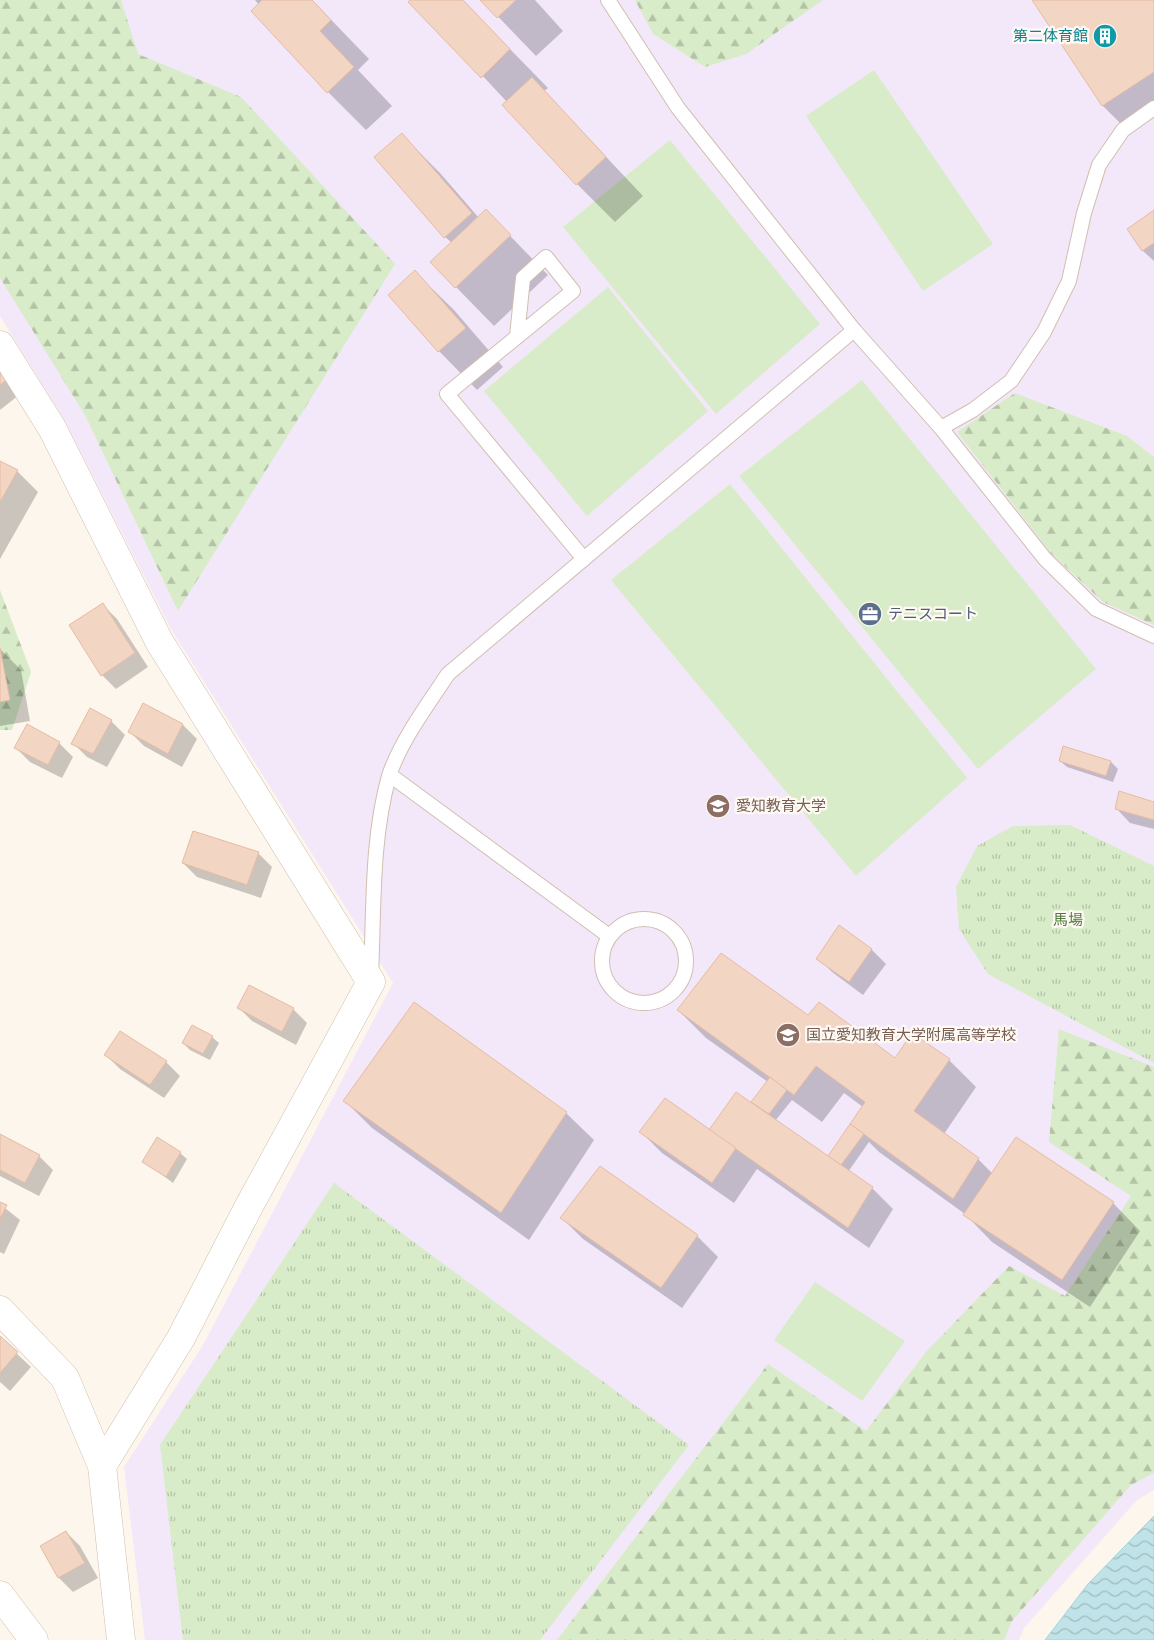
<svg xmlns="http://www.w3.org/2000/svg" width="1154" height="1640" font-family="'Alegreya Sans','Noto Sans JP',sans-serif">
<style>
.education{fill:#f3e8fa}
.grass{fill:#d8ecc9}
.forest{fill:url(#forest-firs)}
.park{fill:url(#park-tufts)}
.water{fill:url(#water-waves);stroke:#a5d3da}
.shadow{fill:#0003;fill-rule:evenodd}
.building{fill:#f3d5c3;stroke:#e6bba3}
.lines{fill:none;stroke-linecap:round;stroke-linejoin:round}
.lane-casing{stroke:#d1beb0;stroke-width:16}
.street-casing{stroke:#d1beb0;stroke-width:29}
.secondary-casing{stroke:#d6c0b0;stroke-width:29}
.lane{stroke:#fff;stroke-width:14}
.street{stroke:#fff;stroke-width:28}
.secondary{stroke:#fff;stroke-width:28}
.labels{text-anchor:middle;stroke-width:4.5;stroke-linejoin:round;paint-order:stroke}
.culture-label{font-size:15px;fill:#0d838f;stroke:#fffaf3;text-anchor:end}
.service-label{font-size:15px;fill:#4e5e75;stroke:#fffaf3;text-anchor:start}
.education-label{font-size:15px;fill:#785e54;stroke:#fffaf3;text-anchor:start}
.park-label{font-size:15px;fill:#537a41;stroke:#fffaf3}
</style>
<defs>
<pattern id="forest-firs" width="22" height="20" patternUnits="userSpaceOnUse" patternTransform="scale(1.25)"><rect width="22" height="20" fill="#d8ecc9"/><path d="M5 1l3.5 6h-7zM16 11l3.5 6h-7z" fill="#b4c2a5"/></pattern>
<pattern id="park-tufts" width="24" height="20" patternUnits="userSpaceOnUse" patternTransform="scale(1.25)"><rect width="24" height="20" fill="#d8ecc9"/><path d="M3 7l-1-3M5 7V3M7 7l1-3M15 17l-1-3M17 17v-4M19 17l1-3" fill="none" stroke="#b4c2a5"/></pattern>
<pattern id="water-waves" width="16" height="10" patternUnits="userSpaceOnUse" patternTransform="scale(1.25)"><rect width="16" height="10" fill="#bfe3e8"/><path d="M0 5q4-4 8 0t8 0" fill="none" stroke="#a0bbbe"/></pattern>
</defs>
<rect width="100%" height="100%" fill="#fdf6ec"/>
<polygon class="education" points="0,0 1154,0 1154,1490 1137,1500 1024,1628 1019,1640 145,1640 124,1467 203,1345 393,983 171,629 65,421 0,316"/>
<g class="grass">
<polygon points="874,70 993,244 923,291 806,116"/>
<polygon points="670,140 820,324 716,414 563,227"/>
<polygon points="608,287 708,411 587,516 484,391"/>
<polygon points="862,380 1096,669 978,769 739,476"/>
<polygon points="730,484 967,778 856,876 611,580"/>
<polygon points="815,1282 905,1341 862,1401 774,1340"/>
</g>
<g class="forest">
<polygon points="0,0 121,0 138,54 241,97 395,264 178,611 85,415 0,278"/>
<polygon points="635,0 823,0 746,54 705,67 653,34"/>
<polygon points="1015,393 1127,436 1154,457 1154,625 1103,602 1051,553 957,432"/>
<polygon points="0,590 31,672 12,730 0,730"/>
<polygon points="1059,1029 1154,1067 1154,1473 1131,1485 1012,1621 1004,1640 557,1640 768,1364 866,1431 926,1352 1009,1266 1065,1296 1131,1196 1049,1142"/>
</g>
<g class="park">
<polygon points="1070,825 1154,866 1154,1063 988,974 959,929 956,887 977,846 1013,826"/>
<polygon points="334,1183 689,1445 540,1640 183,1640 160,1445"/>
</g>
<polygon class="water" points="1154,1516 1154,1640 1045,1640 1088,1584"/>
<g class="shadow">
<polygon points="255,0 312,0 369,59 358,70 392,106 366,130 328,92"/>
<polygon points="412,0 462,0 548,88 544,91 643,196 615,222 577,184 507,102"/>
<polygon points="482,0 535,0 563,31 536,56"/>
<polygon points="1034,0 1154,0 1154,107 1124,127 1103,106"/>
<polygon points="402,135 440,173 479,218 486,211 548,275 494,326 456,287 452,243 445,237"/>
<polygon points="1154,212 1154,261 1143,251 1129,229"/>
<polygon points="415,272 454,310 503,367 477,390 439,351 389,295"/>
<polygon points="0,368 19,395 0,410"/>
<polygon points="0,462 17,471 38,492 0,559"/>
<polygon points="103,605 117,619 148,667 116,689 102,675"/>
<polygon points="0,649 21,670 30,721 0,726"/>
<polygon points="111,721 125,735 107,767 87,757 73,743"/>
<polygon points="183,725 197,739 182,767 144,746 130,732"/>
<polygon points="59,743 73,757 62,778 30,762 16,748"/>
<polygon points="1064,748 1111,762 1118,769 1113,782 1067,767 1060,761"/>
<polygon points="1154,803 1154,829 1130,823 1116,808"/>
<polygon points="258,853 272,867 261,898 197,877 183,863"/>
<polygon points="840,927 872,950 886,964 863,995 832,972 818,958"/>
<polygon points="414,1003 566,1113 594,1140 529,1240 372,1128 344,1100"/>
<polygon points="238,1007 293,1009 307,1023 296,1045 252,1021"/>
<path d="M678 1010 809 1017 895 1060H949L976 1087 944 1134 978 1159 993 1174 1113 1203 1140 1231 1090 1307 992 1242 965 1214 879 1152 869 1142 848 1172 872 1188 893 1209 869 1248 757 1169 734 1203 662 1153 641 1132 709 1131 756 1107 753 1102 768 1082 706 1038ZM844 1093 863 1107 833 1161 775 1121 792 1100 822 1122Z"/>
<polygon points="212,1037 219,1043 210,1060 190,1050 183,1043"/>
<polygon points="106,1055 166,1062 180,1076 164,1098 120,1069"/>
<polygon points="0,1135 39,1156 53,1170 39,1196 0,1176"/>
<polygon points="180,1153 187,1159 173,1183 144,1161"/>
<polygon points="0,1204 20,1220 4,1254 0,1252"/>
<polygon points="562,1218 697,1236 718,1257 682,1308 583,1239"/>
<polygon points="0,1338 31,1367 10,1391 0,1382"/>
<polygon points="66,1532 80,1546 98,1578 73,1592 59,1578 41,1546"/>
</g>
<g class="building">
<polygon points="262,0 312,0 331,20 320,31 354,67 327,93 251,11"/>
<polygon points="410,0 463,0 510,49 481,78 408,2"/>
<polygon points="480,0 516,0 497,18"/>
<polygon points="1032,0 1154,0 1154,72 1102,106"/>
<polygon points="532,77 606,157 576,185 502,105"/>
<polygon points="402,133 472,213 444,238 374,157"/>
<polygon points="486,209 511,235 455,288 430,262"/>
<polygon points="1154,210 1154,243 1142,251 1127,229"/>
<polygon points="415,270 466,328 438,352 388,295"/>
<polygon points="0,372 6,380 0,385"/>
<polygon points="0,461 18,470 0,502"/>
<polygon points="103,603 135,653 101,676 69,625"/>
<polygon points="0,648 10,700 0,702"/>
<polygon points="143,703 183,724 168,754 128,732"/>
<polygon points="90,708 112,720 93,754 71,744"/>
<polygon points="27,724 60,742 48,765 14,748"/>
<polygon points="1063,746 1111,761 1106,776 1059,761"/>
<polygon points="1119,791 1154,802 1154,820 1115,809"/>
<polygon points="193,831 259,852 247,885 182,863"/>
<polygon points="839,925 872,949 849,982 816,959"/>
<polygon points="721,953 808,1015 819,1002 895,1058 912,1033 950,1059 914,1111 979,1158 953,1199 850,1124 865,1102 816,1066 794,1095 677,1010"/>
<polygon points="249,985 294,1008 282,1032 237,1008"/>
<polygon points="414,1002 567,1112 501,1213 343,1101"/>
<polygon points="192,1025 213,1036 203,1054 182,1043"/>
<polygon points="120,1031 167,1061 150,1085 104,1055"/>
<polygon points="770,1077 787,1090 769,1114 751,1102"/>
<polygon points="736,1092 873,1187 848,1228 709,1130"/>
<polygon points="665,1098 736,1148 712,1183 639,1132"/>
<polygon points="850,1124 864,1134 841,1165 828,1156"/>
<polygon points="0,1134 40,1155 25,1183 0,1170"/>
<polygon points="157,1137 181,1152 166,1177 142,1162"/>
<polygon points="1016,1137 1114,1202 1062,1280 963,1215"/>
<polygon points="600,1166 698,1235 661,1288 560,1218"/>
<polygon points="0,1202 7,1205 0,1219"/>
<polygon points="0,1336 18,1352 0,1373"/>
<polygon points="66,1531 85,1563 58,1578 40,1546"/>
</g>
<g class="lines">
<g class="lane-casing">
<g id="lane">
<polyline points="608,0 678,108 854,330 941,428 1045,559 1096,609 1154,636"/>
<polyline points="517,336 523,278 546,257 573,291 447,394 584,559"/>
<polyline points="941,428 973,410 1011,381 1044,332 1069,281 1084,213 1099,165 1123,130 1154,108"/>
<polyline points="390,775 609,936"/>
<circle cx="644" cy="961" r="42"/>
<path d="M371 977C374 911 371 840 389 776 400 742 428 704 448 674L854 330"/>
</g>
</g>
<g class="street-casing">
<g id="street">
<polyline points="0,345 52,428 159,641 371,982 248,1208 181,1338 102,1466"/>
<polyline points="0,1310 65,1378 102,1466 121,1640"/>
</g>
</g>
<g class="secondary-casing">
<polyline id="secondary" points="0,1595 34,1640"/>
</g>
<use href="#lane" class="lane"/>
<use href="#street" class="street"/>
<use href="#secondary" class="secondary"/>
</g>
<defs>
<g id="building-disc" transform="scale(1.25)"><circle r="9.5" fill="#0f9aa8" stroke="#fffaf3"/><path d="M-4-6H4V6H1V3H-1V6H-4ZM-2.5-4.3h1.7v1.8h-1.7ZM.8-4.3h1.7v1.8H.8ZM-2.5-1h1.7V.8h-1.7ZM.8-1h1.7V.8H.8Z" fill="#fff"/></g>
<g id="office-disc" transform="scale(1.25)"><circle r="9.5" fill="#5c6f8a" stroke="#fffaf3"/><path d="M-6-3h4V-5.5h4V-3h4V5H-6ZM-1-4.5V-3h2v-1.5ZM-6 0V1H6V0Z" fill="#fff"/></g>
<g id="university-disc" transform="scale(1.25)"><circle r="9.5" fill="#8d6e63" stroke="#fffaf3"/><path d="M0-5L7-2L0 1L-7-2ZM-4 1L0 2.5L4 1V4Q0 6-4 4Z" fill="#fff"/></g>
<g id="school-disc" transform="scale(1.25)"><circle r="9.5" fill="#8d6e63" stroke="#fffaf3"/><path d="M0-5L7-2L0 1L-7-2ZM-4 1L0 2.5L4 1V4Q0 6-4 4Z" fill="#fff"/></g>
</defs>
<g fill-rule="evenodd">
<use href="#building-disc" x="1105" y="36"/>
<use href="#office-disc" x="870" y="614"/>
<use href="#university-disc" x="718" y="806"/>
<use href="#school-disc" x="788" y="1035"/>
</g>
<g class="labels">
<g class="culture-label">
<text x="1088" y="41">第二体育館</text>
</g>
<g class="service-label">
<text x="888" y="619">テニスコート</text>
</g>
<g class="education-label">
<text x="736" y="811">愛知教育大学</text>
<text x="806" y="1040">国立愛知教育大学附属高等学校</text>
</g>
<g class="park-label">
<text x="1068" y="925">馬場</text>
</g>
</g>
</svg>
